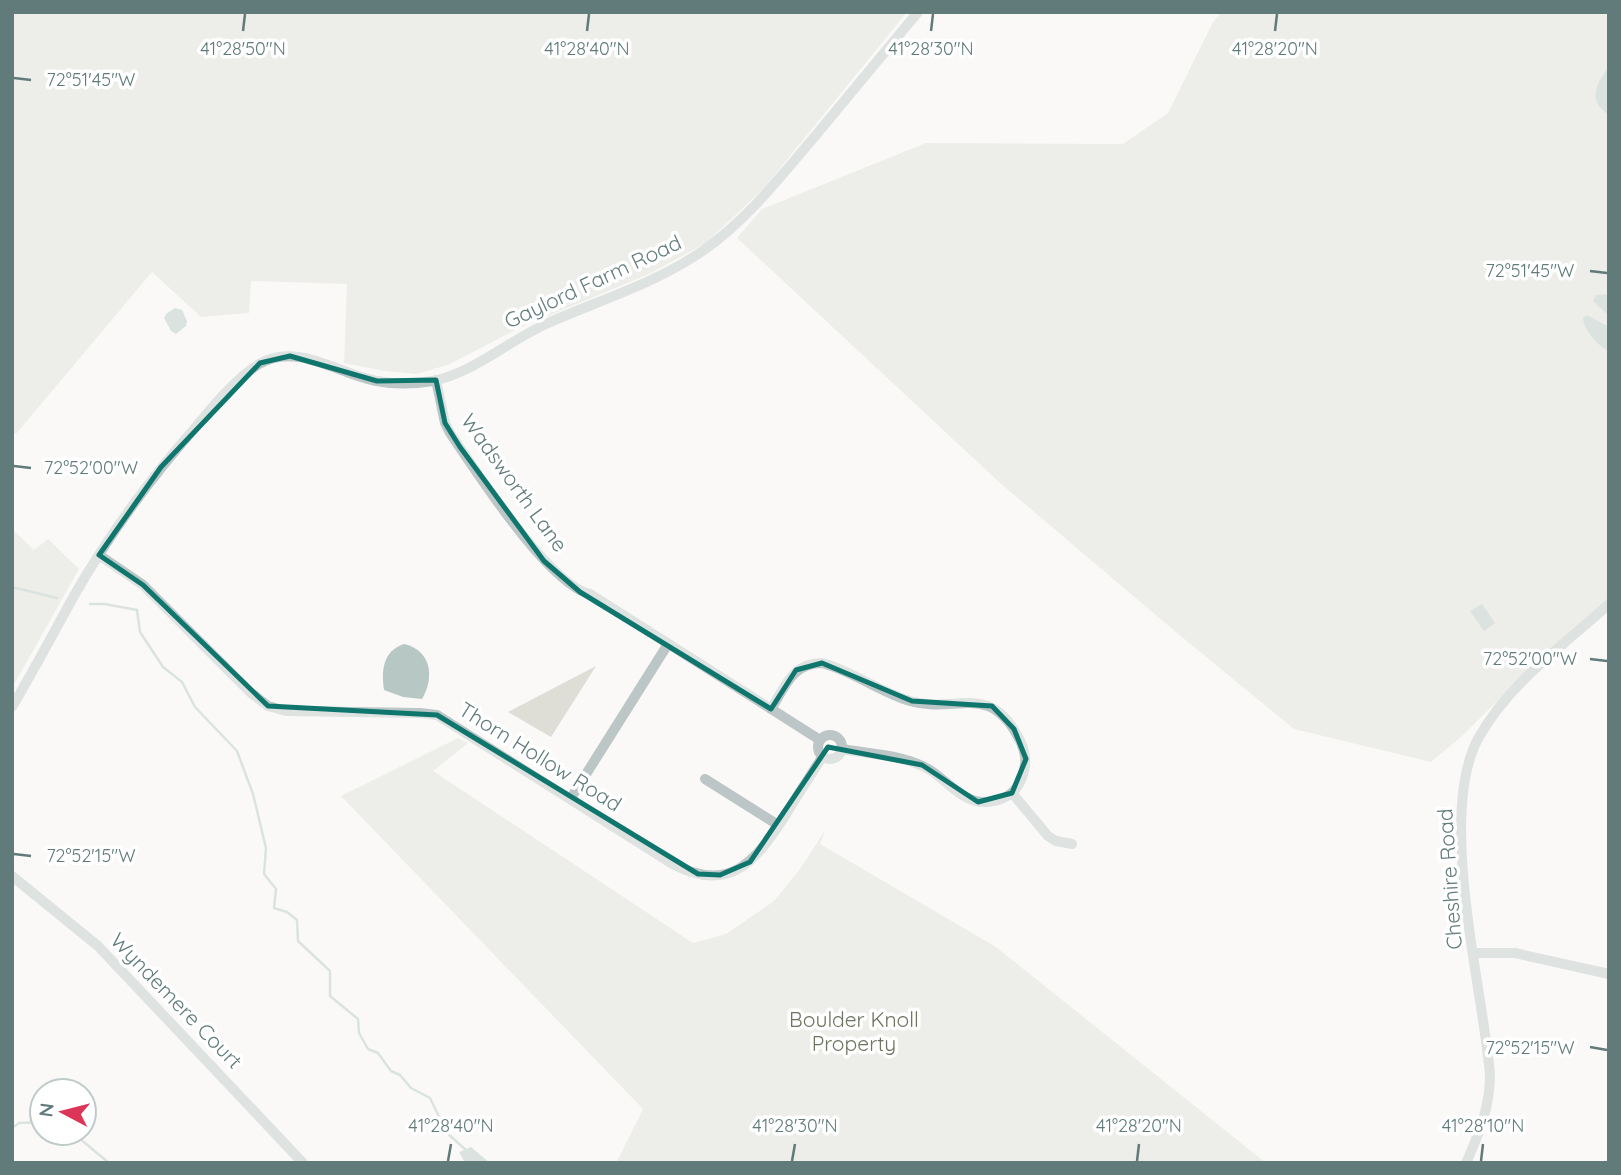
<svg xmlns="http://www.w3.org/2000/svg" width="1621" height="1175" font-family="Quicksand,sans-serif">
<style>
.green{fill:#deded7}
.water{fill:#b6c7c4}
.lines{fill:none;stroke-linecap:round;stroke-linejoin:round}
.stream{stroke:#b6c7c4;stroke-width:2.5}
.minor{stroke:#bcc6c6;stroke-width:10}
.marked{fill:none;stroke:#0f766e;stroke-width:5;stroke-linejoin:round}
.ticks{fill:none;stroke:#617b7b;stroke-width:2.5}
.labels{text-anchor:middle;stroke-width:7;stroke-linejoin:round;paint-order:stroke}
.street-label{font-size:21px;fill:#617b7b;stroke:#fff}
.park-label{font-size:21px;fill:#6d7460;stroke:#fff}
.ticks-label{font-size:18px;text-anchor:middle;fill:#617b7b;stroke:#fff;stroke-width:7;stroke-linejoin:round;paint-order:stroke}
</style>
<rect width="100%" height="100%" fill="#faf9f8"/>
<g class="green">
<polygon points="12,12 907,12 764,188 706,243 649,274 517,329 448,365 416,374 384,371 344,363 347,284 251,281 249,313 201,317 152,272 16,434 12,431"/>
<polygon points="1222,12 1609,12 1609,599 1543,656 1461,737 1431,762 1294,729 1177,633 1000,483 737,238 762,209 926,143 1123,144 1168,113 1213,22"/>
<polygon points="12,529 34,550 48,539 79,569 12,688"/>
<polygon points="596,666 551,737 508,712"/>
<polygon points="458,738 468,743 433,771 693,943 726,934 774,901 800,869 826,829 820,844 996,947 1266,1163 616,1163 643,1109 341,796"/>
</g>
<g class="water">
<path d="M1609 66V115C1586 101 1597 83 1609 66Z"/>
<polygon points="1609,294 1609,316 1593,301 1596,295"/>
<polygon points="175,308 182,310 187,321 186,326 176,334 171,331 164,318 166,314"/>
<path d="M1587 315 1609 327V348L1607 350C1597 345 1584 330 1583 318Z"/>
<polygon points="1482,604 1495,623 1484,631 1470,611"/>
<path d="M404 644C431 650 435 677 422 699L403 697 384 690C381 670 383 651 404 644Z"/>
<polygon points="471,1147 490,1163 465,1163 459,1152"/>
</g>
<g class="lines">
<g class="stream">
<polyline points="12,587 57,598"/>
<polyline points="90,604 105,604 137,610 140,632 163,667 182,682 195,707 237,751 253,794 266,848 264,874 276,889 274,908 287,912 297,920 298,941 330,971 330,996 358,1019 359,1033 368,1049 378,1053 391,1071 400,1075 411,1088 430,1098 447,1133 467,1151"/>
<polyline points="12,1128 19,1123 42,1122"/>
<polyline points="73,1133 109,1163"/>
</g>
<g class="minor">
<path d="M436 380 445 423 450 433C476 471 548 584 590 594L820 740"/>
<path d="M99 555 143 585 251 693 268 706 286 711 420 713 437 715 671 863C729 895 755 862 785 816 797 796 810 776 823 756"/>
<path d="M12 707C34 670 54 632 75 594 109 535 149 480 194 429 213 406 234 380 259 364 297 341 340 375 377 381 396 385 414 384 433 381 473 373 510 340 548 323 600 300 657 283 704 250 748 219 781 176 816 135 850 94 884 53 918 12"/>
<path d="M771 709C785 687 792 663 822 663 853 671 879 692 910 701 954 714 988 682 1017 735 1026 750 1028 763 1021 780 1015 794 1002 801 988 802 965 804 950 784 933 772 909 755 870 754 841 749"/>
<circle cx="830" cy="747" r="12"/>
<polyline points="705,779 778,825"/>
<polyline points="1012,793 1048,836 1056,841 1072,844"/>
<polyline points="571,798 668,644"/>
<polyline points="12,876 98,946 303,1163"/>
<polyline points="1474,953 1515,953 1609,974"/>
<path d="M1466 1163C1479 1134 1490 1107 1490 1075 1483 988 1436 813 1479 737 1510 682 1563 646 1609 604"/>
</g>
</g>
<path d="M0 0H1621V1175H0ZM290 356 377 381 436 380 445 423 460 447 544 561 580 592 771 709 796 670 822 663 912 701 992 706 1014 729 1026 759 1012 793 978 802 922 765 828 747 750 862 720 875 698 874 437 715 268 706 143 585 99 555 161 467 260 363Z" fill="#faf9f8" fill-opacity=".55" fill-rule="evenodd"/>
<path class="marked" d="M290 356 377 381 436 380 445 423 460 447 544 561 580 592 771 709 796 670 822 663 912 701 992 706 1014 729 1026 759 1012 793 978 802 922 765 828 747 750 862 720 875 698 874 437 715 268 706 143 585 99 555 161 467 260 363Z"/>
<path class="ticks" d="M243 31 245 14M587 31 589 14M931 31 933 14M1275 31 1277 14M14 78 31 80M1590 271 1607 273M14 466 31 468M1590 659 1607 661M14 854 31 856M1590 1047 1607 1050M448 1161 451 1144M792 1161 795 1144M1137 1161 1139 1144M1481 1161 1483 1144"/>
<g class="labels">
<g class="street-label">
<text transform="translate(593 282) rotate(-25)" y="7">Gaylord Farm Road</text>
<text transform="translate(514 483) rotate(54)" y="7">Wadsworth Lane</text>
<text transform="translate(540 757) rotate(32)" y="7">Thorn Hollow Road</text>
<text transform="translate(1450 879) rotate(-94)" y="7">Cheshire Road</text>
<text transform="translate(176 1001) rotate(46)" y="7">Wyndemere Court</text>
</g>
<g class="park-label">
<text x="854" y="1027">Boulder Knoll<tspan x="854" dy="24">Property</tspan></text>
</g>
</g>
<g class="ticks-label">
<text x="243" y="55">41°28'50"N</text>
<text x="587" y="55">41°28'40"N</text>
<text x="931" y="55">41°28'30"N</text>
<text x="1275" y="55">41°28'20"N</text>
<text x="91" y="86">72°51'45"W</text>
<text x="1530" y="277">72°51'45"W</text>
<text x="91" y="474">72°52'00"W</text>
<text x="1530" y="665">72°52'00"W</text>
<text x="91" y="862">72°52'15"W</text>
<text x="1530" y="1054">72°52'15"W</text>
<text x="451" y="1132">41°28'40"N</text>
<text x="795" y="1132">41°28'30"N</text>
<text x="1139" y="1132">41°28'20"N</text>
<text x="1483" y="1132">41°28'10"N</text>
</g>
<rect width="1621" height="1175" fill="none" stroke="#617b7b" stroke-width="28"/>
<g transform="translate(63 1112) rotate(277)"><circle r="33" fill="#ffffff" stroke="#c0caca" stroke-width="2"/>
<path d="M0-5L12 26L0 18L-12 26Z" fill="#dd3558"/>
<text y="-10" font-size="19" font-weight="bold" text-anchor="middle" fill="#617b7b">N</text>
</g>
</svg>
